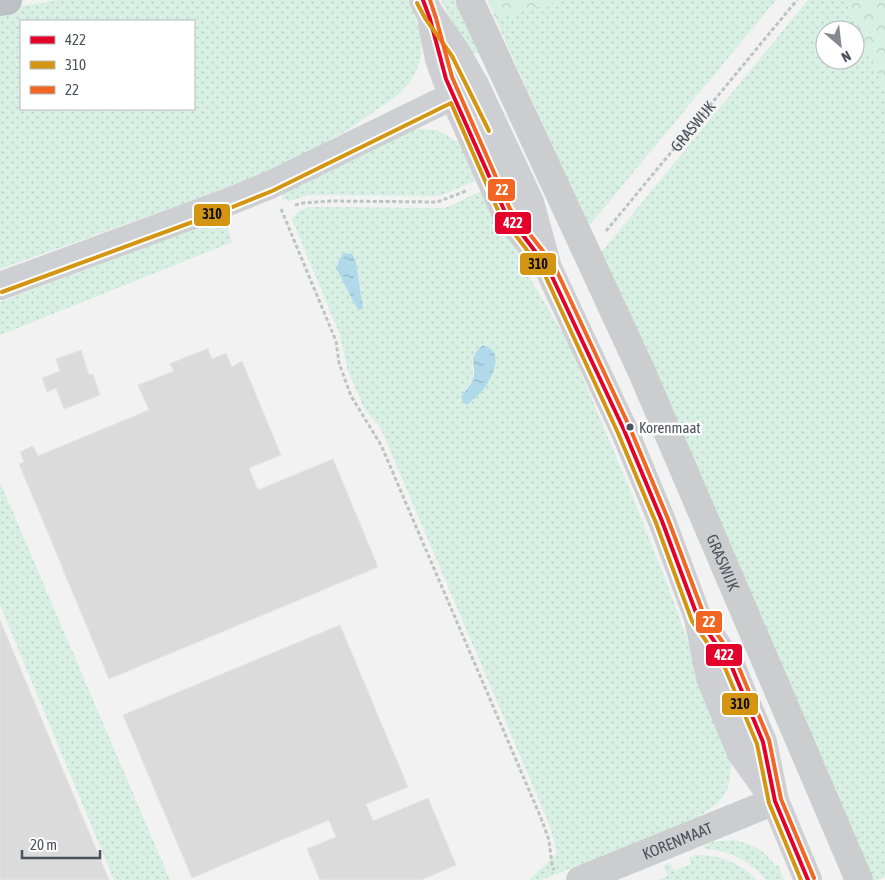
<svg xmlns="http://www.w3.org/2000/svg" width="885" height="880" font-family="'Asap Condensed',sans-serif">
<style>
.grass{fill:url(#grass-dots);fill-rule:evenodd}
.forest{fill:url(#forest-crowns)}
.water{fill:url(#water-ripples)}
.building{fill:#dbdbdc;stroke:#e3e4e4}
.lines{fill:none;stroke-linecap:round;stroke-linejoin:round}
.highway-casing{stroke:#b7bbc0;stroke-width:30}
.path{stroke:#bbc4c2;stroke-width:3;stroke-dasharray:4 2.5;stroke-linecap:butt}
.street{stroke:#cccdcf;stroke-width:28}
.secondary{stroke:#cdcfd2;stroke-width:28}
.highway{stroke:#bdc1c6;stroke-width:28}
.bus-1-casing{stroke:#fff;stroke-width:8}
.bus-2-casing{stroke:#fff;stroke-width:8}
.bus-3-casing{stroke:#fff;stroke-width:8}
.bus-1{stroke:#e4002b;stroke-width:4}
.bus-2{stroke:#d49513;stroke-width:4}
.bus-3{stroke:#f26522;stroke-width:4}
.bus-dot{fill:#4a525d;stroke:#fff;stroke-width:2}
.labels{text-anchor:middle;stroke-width:5;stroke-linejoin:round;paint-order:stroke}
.bus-label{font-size:15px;fill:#4a525d;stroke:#fff;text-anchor:start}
.street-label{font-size:16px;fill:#4a525d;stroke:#fff}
.line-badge{stroke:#fff;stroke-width:2}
.badge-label{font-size:14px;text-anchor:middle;font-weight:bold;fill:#fff}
.pale-badge-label{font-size:14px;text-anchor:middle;font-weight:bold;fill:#111}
</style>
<defs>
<pattern id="grass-dots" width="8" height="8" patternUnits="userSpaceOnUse" patternTransform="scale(1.25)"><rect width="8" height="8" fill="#d8efe3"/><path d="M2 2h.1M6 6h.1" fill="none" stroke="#bbcfc5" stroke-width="1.8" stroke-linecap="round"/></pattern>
<pattern id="forest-crowns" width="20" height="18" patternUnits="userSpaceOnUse" patternTransform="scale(1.25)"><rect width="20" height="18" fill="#d8efe3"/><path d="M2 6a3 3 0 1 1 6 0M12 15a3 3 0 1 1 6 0" fill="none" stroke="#bbcfc5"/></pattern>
<pattern id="water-ripples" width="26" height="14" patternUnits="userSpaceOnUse" patternTransform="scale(1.25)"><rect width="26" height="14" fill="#b0d9ea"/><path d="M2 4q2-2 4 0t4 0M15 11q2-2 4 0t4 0" fill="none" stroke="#91b3c1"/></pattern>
</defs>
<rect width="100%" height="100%" fill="#f2f2f2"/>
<g class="grass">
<path d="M58 0H408C421 26 428 53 412 79 403 93 388 102 375 111 313 157 240 183 168 209 112 229 56 249 0 269V10ZM21 21H194V109H21Z"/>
<polygon points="441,0 458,0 479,51 476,54 467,50"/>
<polygon points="563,0 776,0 589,226 495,18"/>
<path d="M808 0H845L885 90V877L878 880H872L599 255ZM825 30H855V60H825Z"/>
<polygon points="419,129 437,130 458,142 470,153 482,178 440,196 309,195 289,201 282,199 282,194 401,133"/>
<path d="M486 189 531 280 568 342 630 490 667 584 731 758C731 772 731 787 722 798 705 819 659 834 634 843 603 856 572 868 541 880H529L557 853 550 826 381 429 364 408 348 371 340 335 292 219 299 211 309 207 445 208ZM356 262 358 310 346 285 340 277ZM472 360 487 385 461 397 473 378Z"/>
<polygon points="224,217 232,242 0,335 0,302"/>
<polygon points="0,482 170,880 114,880 0,605"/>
<path d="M732 840C750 843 766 850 775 866L778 864 784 880H766C750 860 730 851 705 849L704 846 712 842Z"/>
<path d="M695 855C720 854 740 863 757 880H658L668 876 663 865 670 863 674 871 691 864 689 858Z"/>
</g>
<g class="forest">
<polygon points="487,0 563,0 495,18"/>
<polygon points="845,0 885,0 885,90"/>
</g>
<g class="water">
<polygon points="344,253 352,254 356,262 363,309 358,310 336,268 339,260"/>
<path d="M483 345C503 351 495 370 487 384 483 392 474 398 467 405L463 402 461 397C465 391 471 385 473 379 478 364 465 362 483 345Z"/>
</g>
<g class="building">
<polygon points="209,348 208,350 212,359 226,353 232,367 242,361 281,455 249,468 258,490 333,459 378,567 109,679 64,572 62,572 64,571 19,464 24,462 20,452 33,446 38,456 149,410 138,385 174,371 171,365 169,364"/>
<polygon points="81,350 89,375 93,374 100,395 64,409 56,388 47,392 42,378 60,371 56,359"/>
<polygon points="0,620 109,880 0,880"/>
<polygon points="340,625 408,787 366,804 373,821 428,798 456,865 421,880 320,880 307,849 336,837 329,820 192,878 123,715"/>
</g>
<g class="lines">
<g class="highway-casing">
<polyline id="highway" points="0,1 7,0"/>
</g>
<g class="path">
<polyline points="295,205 303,203 330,201 437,202 466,191"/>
<polyline points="281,209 336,341 339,363 351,396 381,445 541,818 549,840 552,865 554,870"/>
<path id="s1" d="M606 231 797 0"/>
</g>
<g class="street">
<path id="s2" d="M470 1 641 370 859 880"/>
<path id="s3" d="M580 880 775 801"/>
</g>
<g class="secondary">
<polyline points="423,0 430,14 457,53 475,85 530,202 548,268 624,430 662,521 698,618 710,678 722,707 741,753 775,801"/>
<polyline points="432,25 439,59 446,79 505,212 539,256"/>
<polyline points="0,286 223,204 270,185 475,85"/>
<polyline points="704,626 731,665 744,697 763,742 775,801 808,880"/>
</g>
<use href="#highway" class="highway"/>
<g class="bus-1-casing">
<polyline id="bus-1" points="423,0 430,19 446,79 505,212 548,268 624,430 662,521 698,618 731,665 763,742 775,801 808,880"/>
</g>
<g class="bus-2-casing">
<g id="bus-2">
<polyline points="417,3 425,18 452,56 489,131"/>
<polyline points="2,292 225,210 272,191 451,103 500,215 543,271 618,433 656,523 692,621 725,668 757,744 769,803 801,880"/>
</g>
</g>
<g class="bus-3-casing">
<polyline id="bus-3" points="430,0 436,18 452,77 510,209 554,265 630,428 668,519 704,615 737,663 769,740 781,799 814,878"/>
</g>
<use href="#bus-1" class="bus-1"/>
<use href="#bus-2" class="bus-2"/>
<use href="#bus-3" class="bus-3"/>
</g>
<circle class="bus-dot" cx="630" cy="427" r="4.5"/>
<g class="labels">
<g class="bus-label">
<text x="639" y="433">Korenmaat</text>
</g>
<g class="street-label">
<text dy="6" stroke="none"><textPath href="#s1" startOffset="136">GRASWIJK</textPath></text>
<text dy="6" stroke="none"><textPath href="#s2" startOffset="616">GRASWIJK</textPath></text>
<text dy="6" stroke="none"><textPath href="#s3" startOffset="105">KORENMAAT</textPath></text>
</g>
</g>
<g class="line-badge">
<rect x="487" y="178" width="29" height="24" rx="5" fill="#f26522"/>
<rect x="193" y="203" width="38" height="24" rx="5" fill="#d49513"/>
<rect x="494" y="211" width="38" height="24" rx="5" fill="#e4002b"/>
<rect x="519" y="252" width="38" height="24" rx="5" fill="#d49513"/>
<rect x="695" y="610" width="28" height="24" rx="5" fill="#f26522"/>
<rect x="705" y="643" width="38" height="24" rx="5" fill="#e4002b"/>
<rect x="721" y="692" width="38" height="24" rx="5" fill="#d49513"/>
</g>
<g class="badge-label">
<text x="502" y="195">22</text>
<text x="513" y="228">422</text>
<text x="709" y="627">22</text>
<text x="724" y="660">422</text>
</g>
<g class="pale-badge-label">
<text x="212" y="219">310</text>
<text x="538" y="269">310</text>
<text x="740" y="709">310</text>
</g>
<rect x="20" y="20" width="175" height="90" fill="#ffffff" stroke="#b7babe"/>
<rect x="30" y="36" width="25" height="8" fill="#e4002b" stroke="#b7babe"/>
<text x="65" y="45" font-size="15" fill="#4a525d">422</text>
<rect x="30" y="61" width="25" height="8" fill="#d49513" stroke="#b7babe"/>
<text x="65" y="70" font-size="15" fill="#4a525d">310</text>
<rect x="30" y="86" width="25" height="8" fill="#f26522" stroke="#b7babe"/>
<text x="65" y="95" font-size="15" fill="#4a525d">22</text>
<g transform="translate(840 45) rotate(152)"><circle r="24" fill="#ffffff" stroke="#b7babe"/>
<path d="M0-4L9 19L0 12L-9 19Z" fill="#858a91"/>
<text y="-8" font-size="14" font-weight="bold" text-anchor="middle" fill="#4a525d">N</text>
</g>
<path d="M22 850v8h78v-8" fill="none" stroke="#4a525d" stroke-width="2.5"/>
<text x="30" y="850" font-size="15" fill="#4a525d" stroke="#ffffff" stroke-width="4" paint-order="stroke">20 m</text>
</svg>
